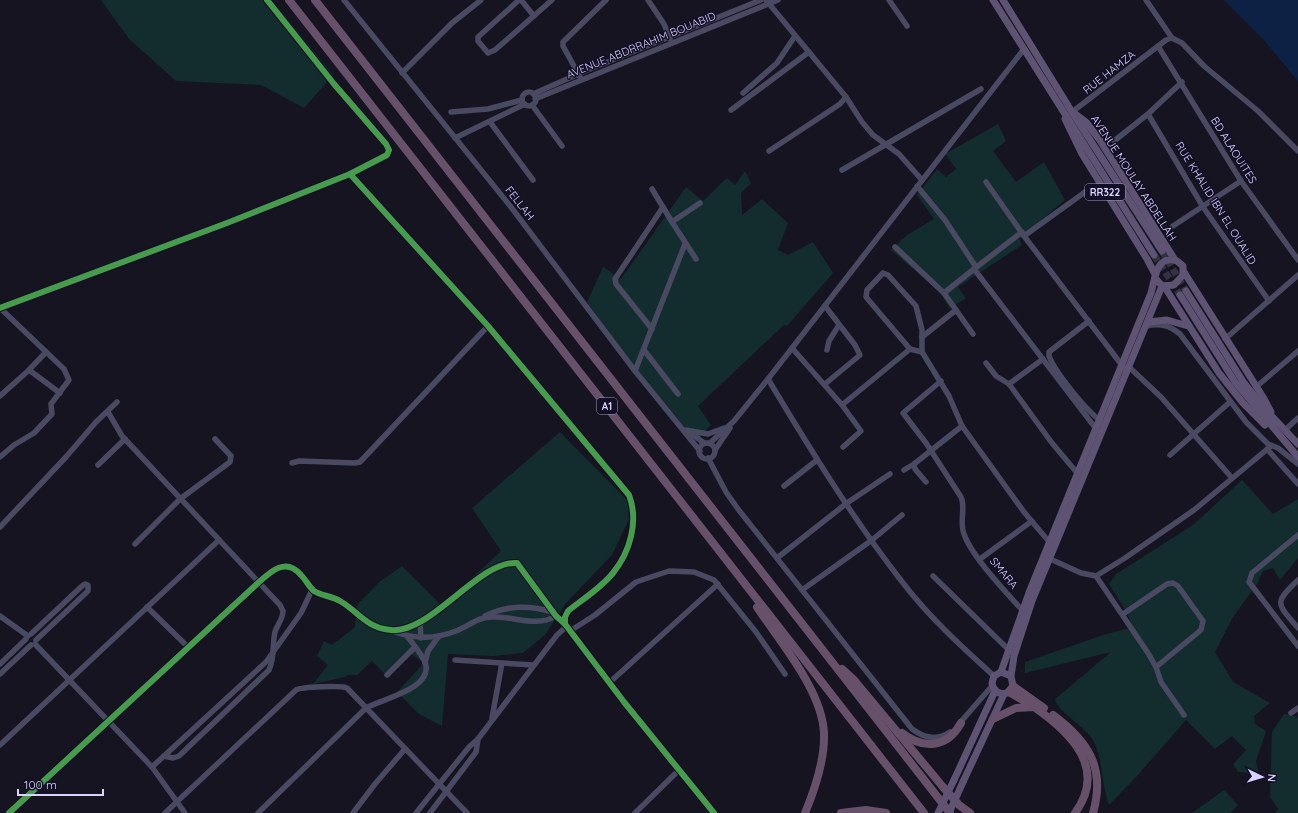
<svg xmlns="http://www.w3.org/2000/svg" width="1298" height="813" font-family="Quicksand,sans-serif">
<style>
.green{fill:#132c2d}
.water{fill:#0d2144}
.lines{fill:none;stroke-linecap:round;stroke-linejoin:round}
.major-tunnel{stroke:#333142;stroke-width:7;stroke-dasharray:7 3.5;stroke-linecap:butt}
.minor{stroke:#4a4962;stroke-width:5.5}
.major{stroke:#5e5373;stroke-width:7}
.highway{stroke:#67516a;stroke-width:8}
.major-bridge{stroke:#5e5373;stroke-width:7}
.cycleway-casing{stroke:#130f26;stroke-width:8}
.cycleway{stroke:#469c4c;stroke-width:6}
.labels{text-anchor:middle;stroke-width:3;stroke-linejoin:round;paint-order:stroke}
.shield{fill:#130f26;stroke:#9e99be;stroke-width:1}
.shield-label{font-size:10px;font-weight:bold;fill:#d9d4ff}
.street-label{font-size:11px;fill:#d9d4ff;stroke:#130f26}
</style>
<rect width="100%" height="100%" fill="#161421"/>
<g class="green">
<polygon points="101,0 272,0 333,75 304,108 261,85 176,81 129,39"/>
<polygon points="998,124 1006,141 993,151 1016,182 1044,162 1065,200 1019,239 1022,245 958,287 966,298 950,309 940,292 891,250 907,235 934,219 917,195 937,169 946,177 956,169 945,154"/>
<polygon points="745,171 751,183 741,193 742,215 762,199 788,223 778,250 788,255 813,242 833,273 787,326 784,325 698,406 711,425 694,444 635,371 587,302 603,267 621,279 686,187 703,201 727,178 735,185"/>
<polygon points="560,432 628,501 629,519 612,555 566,603 545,635 523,653 493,656 448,654 442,726 419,714 397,692 424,663 411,654 387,676 372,661 357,675 348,675 345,677 313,684 328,665 317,656 324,641 332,645 355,627 357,605 378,583 402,566 442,606 501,551 472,508"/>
<path d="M1242 480 1273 514 1298 499V558L1280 580 1273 568 1263 571 1257 584 1233 617 1215 652 1233 682 1270 703 1254 716 1255 724 1266 731 1256 761 1261 782 1250 773 1238 772 1233 764 1246 750 1232 736 1215 749 1186 720 1138 775 1109 805C1101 785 1104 762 1094 742 1085 725 1059 714 1055 699L1111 652 1025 673V662L1103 635 1133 627 1127 613 1109 584 1116 574 1193 525Z"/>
<polygon points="1284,714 1296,716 1298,719 1298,813 1275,813 1278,809 1270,797 1272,732"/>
<polygon points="1224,790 1238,805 1230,813 1192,813"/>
</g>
<polygon class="water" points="1224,0 1298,0 1298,81 1263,39"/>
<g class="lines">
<g class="major-tunnel">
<polyline points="1162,251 1186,291"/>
<polyline points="1154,255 1180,295"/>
</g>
<g class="minor">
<polyline points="344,0 511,207 635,371 700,451"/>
<polyline points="519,0 478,37 478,41 488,53 495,50 552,0"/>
<polyline points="521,0 534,16"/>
<polyline points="648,0 664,24 670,39"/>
<polyline points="766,0 846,97 840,104 769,151"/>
<polyline points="889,0 907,26"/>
<polyline points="1146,0 1172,38"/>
<polyline points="1158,46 1241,181 1298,260"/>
<polyline points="402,73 452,23 481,0"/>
<polyline points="580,77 563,46 563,42 606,0"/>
<circle cx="529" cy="99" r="7"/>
<polyline points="743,93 777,63 795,36"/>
<polyline points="533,94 585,71 761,0"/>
<polyline points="846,97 862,122 873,135 899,154 922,180"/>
<polyline points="535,99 778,0"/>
<polyline points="532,105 562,146"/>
<polyline points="731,110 809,52"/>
<polyline points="451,112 488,109 522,100"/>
<polyline points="1072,112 1166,40 1172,38 1182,43 1204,66 1258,111 1298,151"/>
<polyline points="1148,114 1203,207 1269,301"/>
<polyline points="490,122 533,180"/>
<polyline points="455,138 525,104"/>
<polyline points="1114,141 1148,114 1182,82"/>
<polyline points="842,170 981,89"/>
<path d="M350 174 488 326 629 495C639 521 630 552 613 573 601 588 583 599 568 611L565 617V624L624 702 714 813"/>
<polyline points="986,182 1024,236 1092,187"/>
<polyline points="917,186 945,220 976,267"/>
<polyline points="652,189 672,222 696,259"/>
<polyline points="672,222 700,203"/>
<polyline points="1173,226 1241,181"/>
<polyline points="1022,232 974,269 1097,430"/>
<polyline points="1024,236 1124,368"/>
<polyline points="895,247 944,293 973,334"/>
<polyline points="944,293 974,269"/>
<polyline points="825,306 855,345 860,355 825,384"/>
<polyline points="0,308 227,223 350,174 387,155 389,150 386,144 334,84 267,0"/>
<polyline points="0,308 64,369 69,380 51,404 52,414 34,433 14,445 0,457"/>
<path d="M1089 321 1049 352V356C1056 374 1087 411 1102 422"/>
<path d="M1146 326C1160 323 1169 325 1180 334L1246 422 1268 444 1278 448 1298 464"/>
<polyline points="652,329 616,284 615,279 663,207"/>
<polyline points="922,337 956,310"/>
<polyline points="1225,339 1298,275"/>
<polyline points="792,348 842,405 910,349"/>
<polyline points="644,350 678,394"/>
<polyline points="827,350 829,341 839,325"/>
<polyline points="922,352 910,349 866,297 867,290 883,273 888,275 916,306 922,330 922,352 949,396 962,426 1024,512 1051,544"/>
<polyline points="986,363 996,376 1009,384 1052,443 1078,474"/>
<polyline points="1129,367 1161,397 1232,478"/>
<polyline points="29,370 46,352"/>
<polyline points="635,371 685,244"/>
<path d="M768 379C810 449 853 519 903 583 930 618 962 647 994 676"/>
<path d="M941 381 903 413 926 443 961 497C966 508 959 522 964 534 972 557 1006 592 1023 611"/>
<polyline points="1009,384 1043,359"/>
<polyline points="1256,387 1298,351"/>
<polyline points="0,396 29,370 60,393"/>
<polyline points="842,405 861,431 843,447"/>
<path d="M108 412 122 436 280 605 283 611C283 619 277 625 275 632 272 644 275 658 269 670L179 756 173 758 164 756"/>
<polyline points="686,430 708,434 724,428"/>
<polyline points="1285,430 1298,418"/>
<polyline points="688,431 704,443"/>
<polyline points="710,443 734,421 768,379 1024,49"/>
<circle cx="707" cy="451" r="8"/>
<polyline points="1267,449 1298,484"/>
<polyline points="715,450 730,428"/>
<polyline points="1170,455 1230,402"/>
<path d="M708 458 726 492 738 509 912 729C924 738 937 741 950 732"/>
<polyline points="292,463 299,461 355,463 360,462 488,326"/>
<polyline points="98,465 125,439"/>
<polyline points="904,470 914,464"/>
<polyline points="926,482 915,469 914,464 962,426"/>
<polyline points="784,486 817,460"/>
<polyline points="0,527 66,457 96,422 117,402"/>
<polyline points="1298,535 1252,573 1249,582 1298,646"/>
<polyline points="135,544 180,499 230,462 231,456 215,439"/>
<polyline points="1046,557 1081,573 1096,576 1125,558 1194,510 1271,446"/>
<polyline points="777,558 847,503 890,474"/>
<polyline points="980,559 1032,521"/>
<polyline points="933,576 1010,651"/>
<polyline points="1096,576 1148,653 1156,667 1161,682 1184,715"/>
<path d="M1298 580C1273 604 1277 603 1298 628"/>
<polyline points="802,590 872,540 902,515"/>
<polyline points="147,607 188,647"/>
<polyline points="1123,614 1167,584 1173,583 1178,586 1203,621 1201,630 1156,667"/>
<polyline points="0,616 28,636"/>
<path d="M485 616C508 605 529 605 553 612"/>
<polyline points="420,622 421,638"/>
<polyline points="570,631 595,615 636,582 669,571 694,572 714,580 756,632 785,674"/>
<path d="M395 632C415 639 436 639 456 631 469 626 478 617 492 617 514 616 536 628 556 616"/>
<polyline points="31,634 82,586 85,584 88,585 88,591 36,640"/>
<polyline points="35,644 152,767 185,813"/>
<polyline points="455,660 533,665"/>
<polyline points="425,663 428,651 439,636"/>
<polyline points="0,664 26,639"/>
<polyline points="0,674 31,645"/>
<polyline points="387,675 415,647"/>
<polyline points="609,683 718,584"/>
<polyline points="1291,713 1298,708"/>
<polyline points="492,718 502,663"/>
<polyline points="958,725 992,686"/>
<polyline points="0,745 219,540"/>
<polyline points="152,767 266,662 301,613 312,590"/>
<path d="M9 813 258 583C271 571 286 557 301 575 306 580 309 587 314 591 322 596 332 596 340 601 359 612 366 628 391 630 431 634 479 560 517 563L556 616 565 624"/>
<path d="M165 813 296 690C300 687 342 685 347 688L467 813"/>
<path d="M258 813 366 708C381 699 435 689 425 662 421 653 413 644 407 636"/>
<polyline points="353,813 375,784 405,749"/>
<polyline points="416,813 469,747 478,739 557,635 566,627"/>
<polyline points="430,813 476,752 478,739"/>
<polyline points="635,813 679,770"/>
</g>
<g class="major">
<polyline points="993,0 1154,255"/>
<polyline points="1003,0 1072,112 1162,251"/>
<polyline points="1074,113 1086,122 1099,139 1175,260"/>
<polyline points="1065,119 1082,154 1147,259 1155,274"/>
<polyline points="1184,272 1263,397 1271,412"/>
<polyline points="1164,286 1219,373 1243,403 1265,425"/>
<polyline points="1186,291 1244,383 1265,409 1298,444"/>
<polyline points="1180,295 1235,382 1298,457"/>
<polyline points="1148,322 1167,320 1188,326"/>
<path d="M1001 672 1030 590 1151 293C1155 279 1156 254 1177 261L1183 266V275L1174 285 1162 286 1156 279"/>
<path d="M1011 676 1001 672 994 676 992 683C993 691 999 695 1007 693L1013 686 1011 676 1014 656 1032 601 1162 286"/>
<polyline points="954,780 995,691"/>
<polyline points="963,782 1004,694"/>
</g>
<g class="highway">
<polyline points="289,0 924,813"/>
<polyline points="315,0 950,813"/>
<path d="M757 607C780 642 822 690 824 733 825 759 815 789 805 813"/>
<polyline points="842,669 854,680 943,787 959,805 970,813"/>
<polyline points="1013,686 1044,708"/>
<polyline points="1009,692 1034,707"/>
<path d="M1053 715C1088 741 1106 768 1093 813"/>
<path d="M993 719 1016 708 1034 707C1070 732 1108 768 1075 813"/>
<path d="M902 733C924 750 947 748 961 723"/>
<polyline points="841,813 866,810 886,813"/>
</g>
<g class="major-bridge">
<polyline points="938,813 954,780"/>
<polyline points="949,813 963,782"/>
</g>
<g class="cycleway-casing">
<g id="cycleway">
<path d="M350 174 488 326 629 495C639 521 630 552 613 573 601 588 583 599 568 611L565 617V624L624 702 714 813"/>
<polyline points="0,308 227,223 350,174 387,155 389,150 386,144 334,84 267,0"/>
<path d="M9 813 258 583C271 571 286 557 301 575 306 580 309 587 314 591 322 596 332 596 340 601 359 612 366 628 391 630 431 634 479 560 517 563L556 616 565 624"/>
</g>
</g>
<use href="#cycleway" class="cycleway"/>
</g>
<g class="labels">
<g class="shield">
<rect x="1085" y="184" width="40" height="16" rx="3"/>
<rect x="597" y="398" width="20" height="16" rx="3"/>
</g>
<g class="shield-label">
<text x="1105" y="196">RR322</text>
<text x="607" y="410">A1</text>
</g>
<g class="street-label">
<text transform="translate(641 45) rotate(-22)" y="4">AVENUE ABDRRAHIM BOUABID</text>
<text transform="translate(1109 72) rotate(-38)" y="4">RUE HAMZA</text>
<text transform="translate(1234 150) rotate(58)" y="4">BD ALAOUITES</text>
<text transform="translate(1134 178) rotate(57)" y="4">AVENUE MOULAY ABDELLAH</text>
<text transform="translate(520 203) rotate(52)" y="4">FELLAH</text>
<text transform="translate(1216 203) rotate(58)" y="4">RUE KHALID IBN EL OUALID</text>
<text transform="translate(1004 573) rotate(51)" y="4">SMARA</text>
</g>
</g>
<g transform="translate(1262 777) rotate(95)" stroke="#130f26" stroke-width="3" paint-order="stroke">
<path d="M0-3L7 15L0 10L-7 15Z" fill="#d9d4ff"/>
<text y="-6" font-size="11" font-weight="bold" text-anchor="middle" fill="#d9d4ff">N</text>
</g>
<path d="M18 789v6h85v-6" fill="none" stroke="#d9d4ff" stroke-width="2"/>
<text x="24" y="789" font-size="12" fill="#d9d4ff" stroke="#130f26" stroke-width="3" paint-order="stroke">100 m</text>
</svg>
